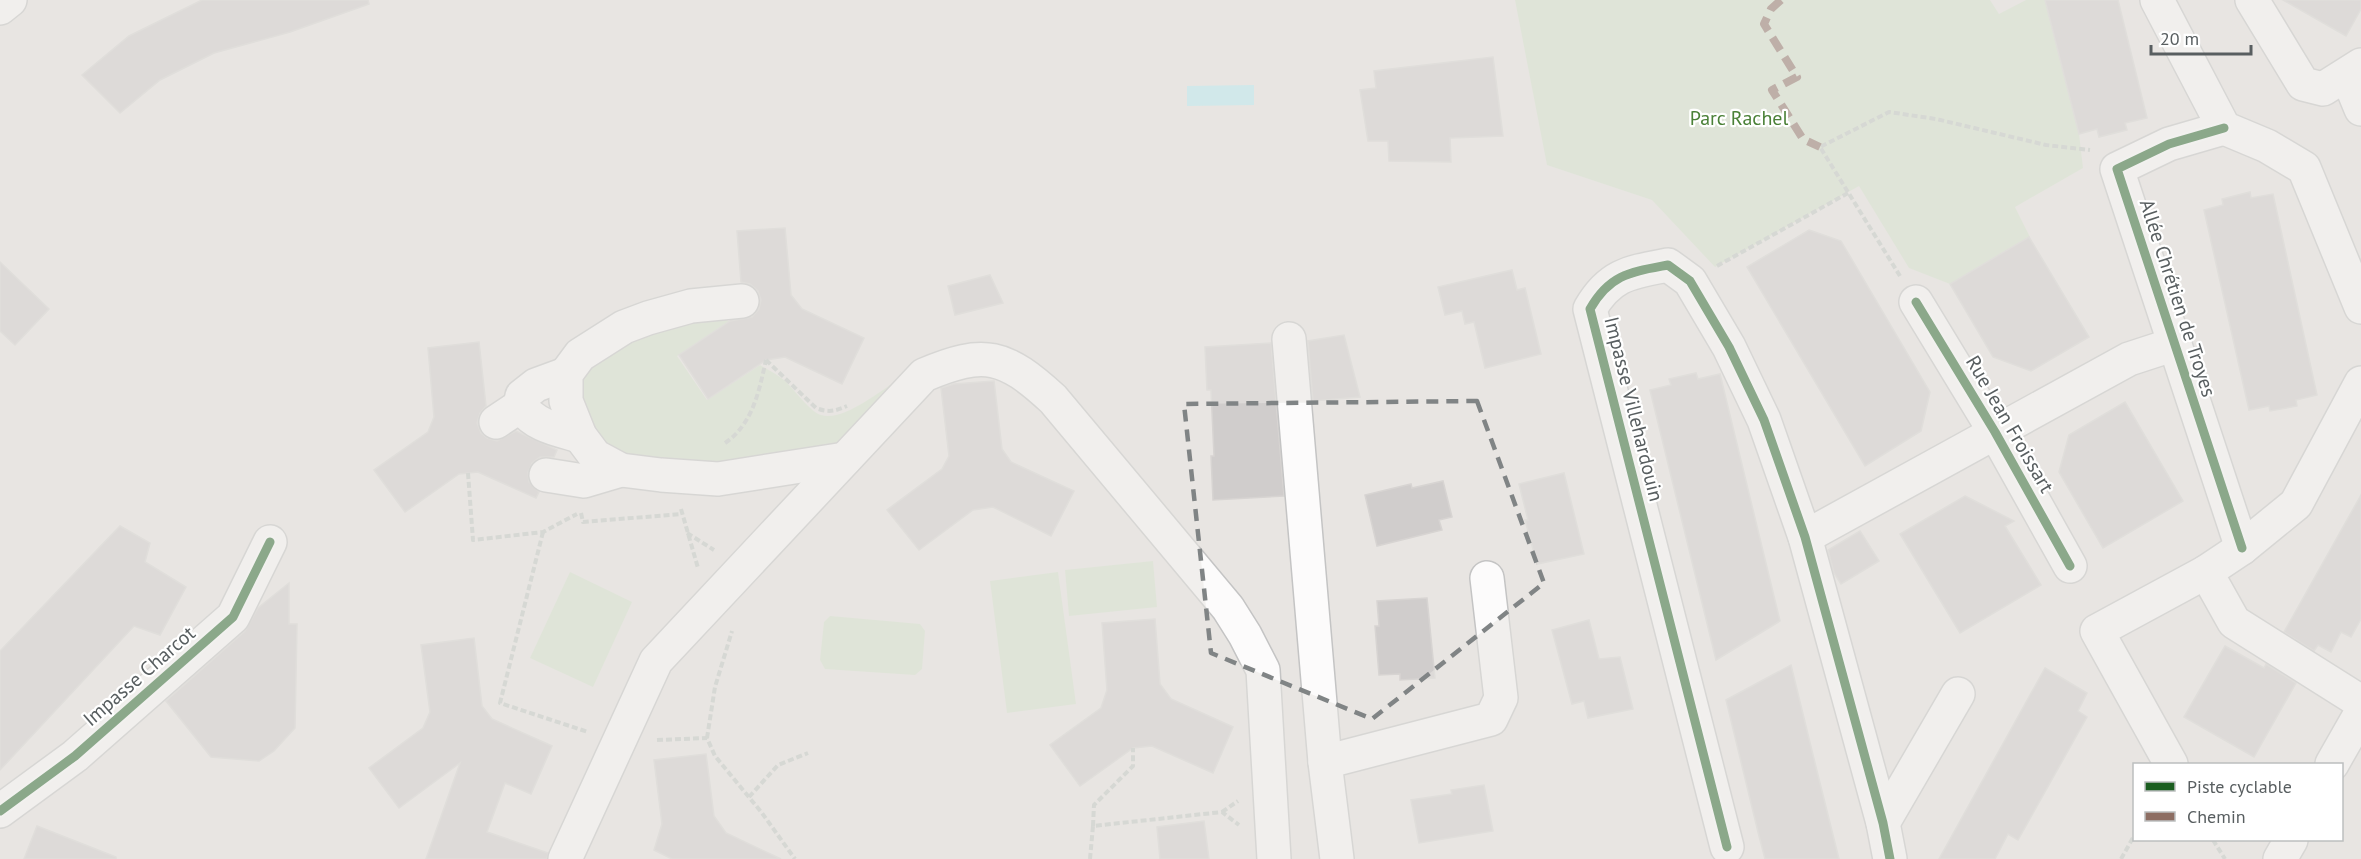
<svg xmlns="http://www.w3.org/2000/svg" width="2361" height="859" font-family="'PT Sans',sans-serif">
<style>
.green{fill:#d6e3cd}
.water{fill:#b6ebf3}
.building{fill:#d0cdcc;stroke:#d7d4d2;stroke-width:1.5}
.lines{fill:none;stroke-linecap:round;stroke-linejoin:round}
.minor-casing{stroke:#c4c4c4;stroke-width:36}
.path{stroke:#c2c7c3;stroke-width:4;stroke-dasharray:6 3;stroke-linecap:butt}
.minor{stroke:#fcfbfb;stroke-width:33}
.quiet{stroke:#8d6e63;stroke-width:8;stroke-dasharray:15 8;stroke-linecap:butt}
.cycleway-casing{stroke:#fff;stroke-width:13}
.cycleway{stroke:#1b5e20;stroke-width:9}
.marked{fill:none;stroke:#808485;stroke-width:4.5;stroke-dasharray:12 8;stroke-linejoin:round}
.labels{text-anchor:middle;stroke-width:4.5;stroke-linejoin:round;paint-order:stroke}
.park-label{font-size:20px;fill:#4a8037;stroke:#fff}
.street-label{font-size:20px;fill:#585e60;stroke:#fff}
</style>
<rect width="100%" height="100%" fill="#e8e5e2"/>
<g class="green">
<polygon points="1515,0 1990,0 1999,14 2026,0 2045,0 2079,134 2083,168 2015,207 2030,237 1950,284 1909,268 1859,186 1715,267 1652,200 1547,165"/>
<path d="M709 315 729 321 677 356 707 400 760 365C768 370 777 374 784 380 794 389 810 412 821 415 842 422 879 392 896 381H899L832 453 733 468 628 461 591 433 577 385 584 370 627 337Z"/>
<polygon points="1153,561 1157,607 1069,616 1065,570"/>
<polygon points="570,572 632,602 593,687 530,658"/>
<polygon points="1058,572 1076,704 1007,713 990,581"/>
<polygon points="830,616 920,624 925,631 922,669 915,675 825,669 820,660 824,622"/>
</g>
<polygon class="water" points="1254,85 1254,105 1187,106 1187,86"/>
<g class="building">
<polygon points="202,0 368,0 369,4 290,32 214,53 160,80 120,113 82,75 129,36"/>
<polygon points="2045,0 2118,0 2147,118 2125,123 2127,130 2099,137 2097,129 2079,134"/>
<polygon points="2283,0 2361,0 2361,9 2346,36"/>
<polygon points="1493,57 1503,136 1450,138 1451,162 1389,161 1388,141 1368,141 1360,90 1376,88 1374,71"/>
<polygon points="2250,192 2251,198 2273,194 2317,395 2296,400 2297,406 2270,411 2269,406 2249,410 2204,210 2223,205 2222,199"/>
<polygon points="785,228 791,295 802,309 864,338 842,384 785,357 766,360 708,399 679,355 730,321 752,317 759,309 761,300 758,291 750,284 741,282 737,231"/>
<polygon points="1809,230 1841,241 1930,392 1921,431 1865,466 1747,267"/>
<polygon points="2029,237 2089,337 2031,371 1993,357 1950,284"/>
<polygon points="0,262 49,309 15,345 0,331"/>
<polygon points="1512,270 1517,290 1525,288 1541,354 1485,368 1474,322 1465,324 1462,311 1445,315 1438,287"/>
<polygon points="990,275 1003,303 955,315 948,286"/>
<polygon points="1344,335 1360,397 1313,401 1308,341"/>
<polygon points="479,342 486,406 480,413 477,423 481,433 487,438 497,441 516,431 557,450 554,457 540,457 532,463 528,472 529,482 539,492 536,498 478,472 459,474 405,512 374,470 428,432 434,417 428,348"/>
<polygon points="1271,343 1284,496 1213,500 1211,456 1214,456 1211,390 1207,390 1205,347"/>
<polygon points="1696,373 1698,379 1720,374 1780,621 1716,660 1650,390 1671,385 1669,379"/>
<polygon points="994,381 1002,449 1011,462 1074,491 1051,536 993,507 973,510 919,550 887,510 942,469 949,456 941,388 954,384"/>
<polygon points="2125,402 2183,501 2103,548 2059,472 2069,435"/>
<polygon points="1564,473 1584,554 1537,564 1525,520 1528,520 1519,484"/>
<polygon points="1443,481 1452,517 1439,520 1442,530 1377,546 1365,495 1411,484 1412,488"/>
<polygon points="2361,495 2361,619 2351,637 2341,632 2331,652 2318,645 2314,651 2284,632"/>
<polygon points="1965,496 2014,521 2005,526 2041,585 1960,633 1900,534"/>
<polygon points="120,526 150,543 145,562 186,587 160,635 134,626 0,770 0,651"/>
<polygon points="1860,531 1879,561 1841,584 1834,573 1828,550"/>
<polygon points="289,583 289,624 297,624 295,728 274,751 259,761 211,757 166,701 245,631 258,608"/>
<polygon points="1427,598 1435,678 1400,680 1400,674 1379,675 1375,626 1379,626 1377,601"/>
<polygon points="1155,619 1160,684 1171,699 1233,727 1213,773 1152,746 1133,748 1080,786 1050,745 1101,708 1107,690 1102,623"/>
<polygon points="1589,620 1599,659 1620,657 1633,709 1588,718 1584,701 1572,704 1552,630"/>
<polygon points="474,638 482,706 492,719 552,746 531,794 505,783 487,832 548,853 547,859 426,859 460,763 399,808 369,768 423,728 430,712 421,645"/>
<polygon points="2225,646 2264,668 2266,664 2296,683 2254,757 2184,717"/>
<polygon points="1791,665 1814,759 1839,859 1765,859 1758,832 1726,700"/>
<polygon points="2045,668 2087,693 2078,711 2087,717 2018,840 2008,834 1995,859 1939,859"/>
<polygon points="706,754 714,816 726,833 781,859 672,859 654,850 662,824 654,760"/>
<polygon points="1484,785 1493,831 1419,843 1411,800 1452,794 1451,790"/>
<polygon points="1204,821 1209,859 1160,859 1157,827"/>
<polygon points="37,826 116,857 116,859 24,859"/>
</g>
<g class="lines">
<g class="minor-casing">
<g id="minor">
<polyline points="2157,0 2224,128 2267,146 2304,168 2361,307"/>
<polyline points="2252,0 2303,84 2323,89 2361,65"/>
<polyline points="0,8 10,0"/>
<polyline points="2347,75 2361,109"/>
<polyline points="2224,128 2169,144 2117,169 2242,548"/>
<polyline points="742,301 691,306 648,318 624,327 580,355 566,374 566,401 580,436 595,456 621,470 661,475 718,479 845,459"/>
<polyline points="1916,302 1995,432 2070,566"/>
<polyline points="1289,339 1325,762"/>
<path d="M566 374 536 385 522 396 520 406C537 427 556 429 580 436"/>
<polyline points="2361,383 2296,504 2242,548 2206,572 2234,622 2361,702"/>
<polyline points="496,422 520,406"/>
<polyline points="546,475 584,481 621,470"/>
<polyline points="1805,537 2129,359 2175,344"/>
<polyline points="2171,764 2097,631 2206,572"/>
<polyline points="2332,764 2361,713"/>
<polyline points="0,811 75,756 233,617 270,542"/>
<polyline points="1883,823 1958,694"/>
<path d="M1727 847 1590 309C1610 274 1631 272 1668 265L1690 281 1729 347 1764 420 1805 537 1883 823 1890 859"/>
<path d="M565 859 656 661 924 375C985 349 1005 355 1053 399L1228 608 1245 635 1263 670 1274 859"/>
<polyline points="1337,859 1325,762 1491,719 1501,698 1487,578"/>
<polyline points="2280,859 2291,840"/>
</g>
</g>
<g class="path">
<polyline points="1717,266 1848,193"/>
<polyline points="1900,276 1820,147 1889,112 1936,119 2046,145 2090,150"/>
<path d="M766 360 816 408C829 413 835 411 847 406"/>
<path d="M725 443C753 424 759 391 766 360"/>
<polyline points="468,473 473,540 543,532 577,514"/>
<polyline points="681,509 698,568"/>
<polyline points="581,513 583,522 681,514"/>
<polyline points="543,532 500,703 588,732"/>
<polyline points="687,533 714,550"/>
<polyline points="707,738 715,687 732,631"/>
<polyline points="657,740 707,738 715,756 762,813 795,859"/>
<polyline points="749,797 778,765 808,753"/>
<polyline points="1222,812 1238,801"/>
<polyline points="1093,826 1094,805 1133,766 1133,748"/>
<polyline points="2213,840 2225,859"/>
<polyline points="1090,859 1093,826 1222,812 1239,825"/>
<polyline points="2121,859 2134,836"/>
</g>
<use href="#minor" class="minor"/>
<polyline class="quiet" points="1781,0 1771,9 1764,24 1797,77 1772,90 1803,139 1820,147"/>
<g class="cycleway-casing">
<g id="cycleway">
<polyline points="2224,128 2169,144 2117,169 2242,548"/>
<polyline points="1916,302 1995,432 2070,566"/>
<polyline points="0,811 75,756 233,617 270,542"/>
<path d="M1727 847 1590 309C1610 274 1631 272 1668 265L1690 281 1729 347 1764 420 1805 537 1883 823 1890 859"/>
</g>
</g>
<use href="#cycleway" class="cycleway"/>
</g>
<path d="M0 0H2361V859H0ZM1477 401 1544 583 1372 719 1211 653 1184 404Z" fill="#e8e5e2" fill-opacity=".55" fill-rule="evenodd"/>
<path class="marked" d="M1477 401 1544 583 1372 719 1211 653 1184 404Z"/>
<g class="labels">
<g class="park-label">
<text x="1739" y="125">Parc Rachel</text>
</g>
<g class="street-label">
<text transform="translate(2178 298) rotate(72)" y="7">Allée Chrétien de Troyes</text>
<text transform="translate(1634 409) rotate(76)" y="7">Impasse Villehardouin</text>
<text transform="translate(2010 424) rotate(60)" y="7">Rue Jean Froissart</text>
<text transform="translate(139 676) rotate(-41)" y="7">Impasse Charcot</text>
</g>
</g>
<rect x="2133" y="763" width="210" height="78" fill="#ffffff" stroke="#bcbfbf" stroke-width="1.5"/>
<rect x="2145" y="782" width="30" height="9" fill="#1b5e20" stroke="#bcbfbf" stroke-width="1.5"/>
<text x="2187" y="793" font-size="18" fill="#585e60">Piste cyclable</text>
<rect x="2145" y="812" width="30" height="9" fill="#8d6e63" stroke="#bcbfbf" stroke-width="1.5"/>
<text x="2187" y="823" font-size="18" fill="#585e60">Chemin</text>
<path d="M2151 45v9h100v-9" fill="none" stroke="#585e60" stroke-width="3"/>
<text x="2160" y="45" font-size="18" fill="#585e60" stroke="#ffffff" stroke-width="4.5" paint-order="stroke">20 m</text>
</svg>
